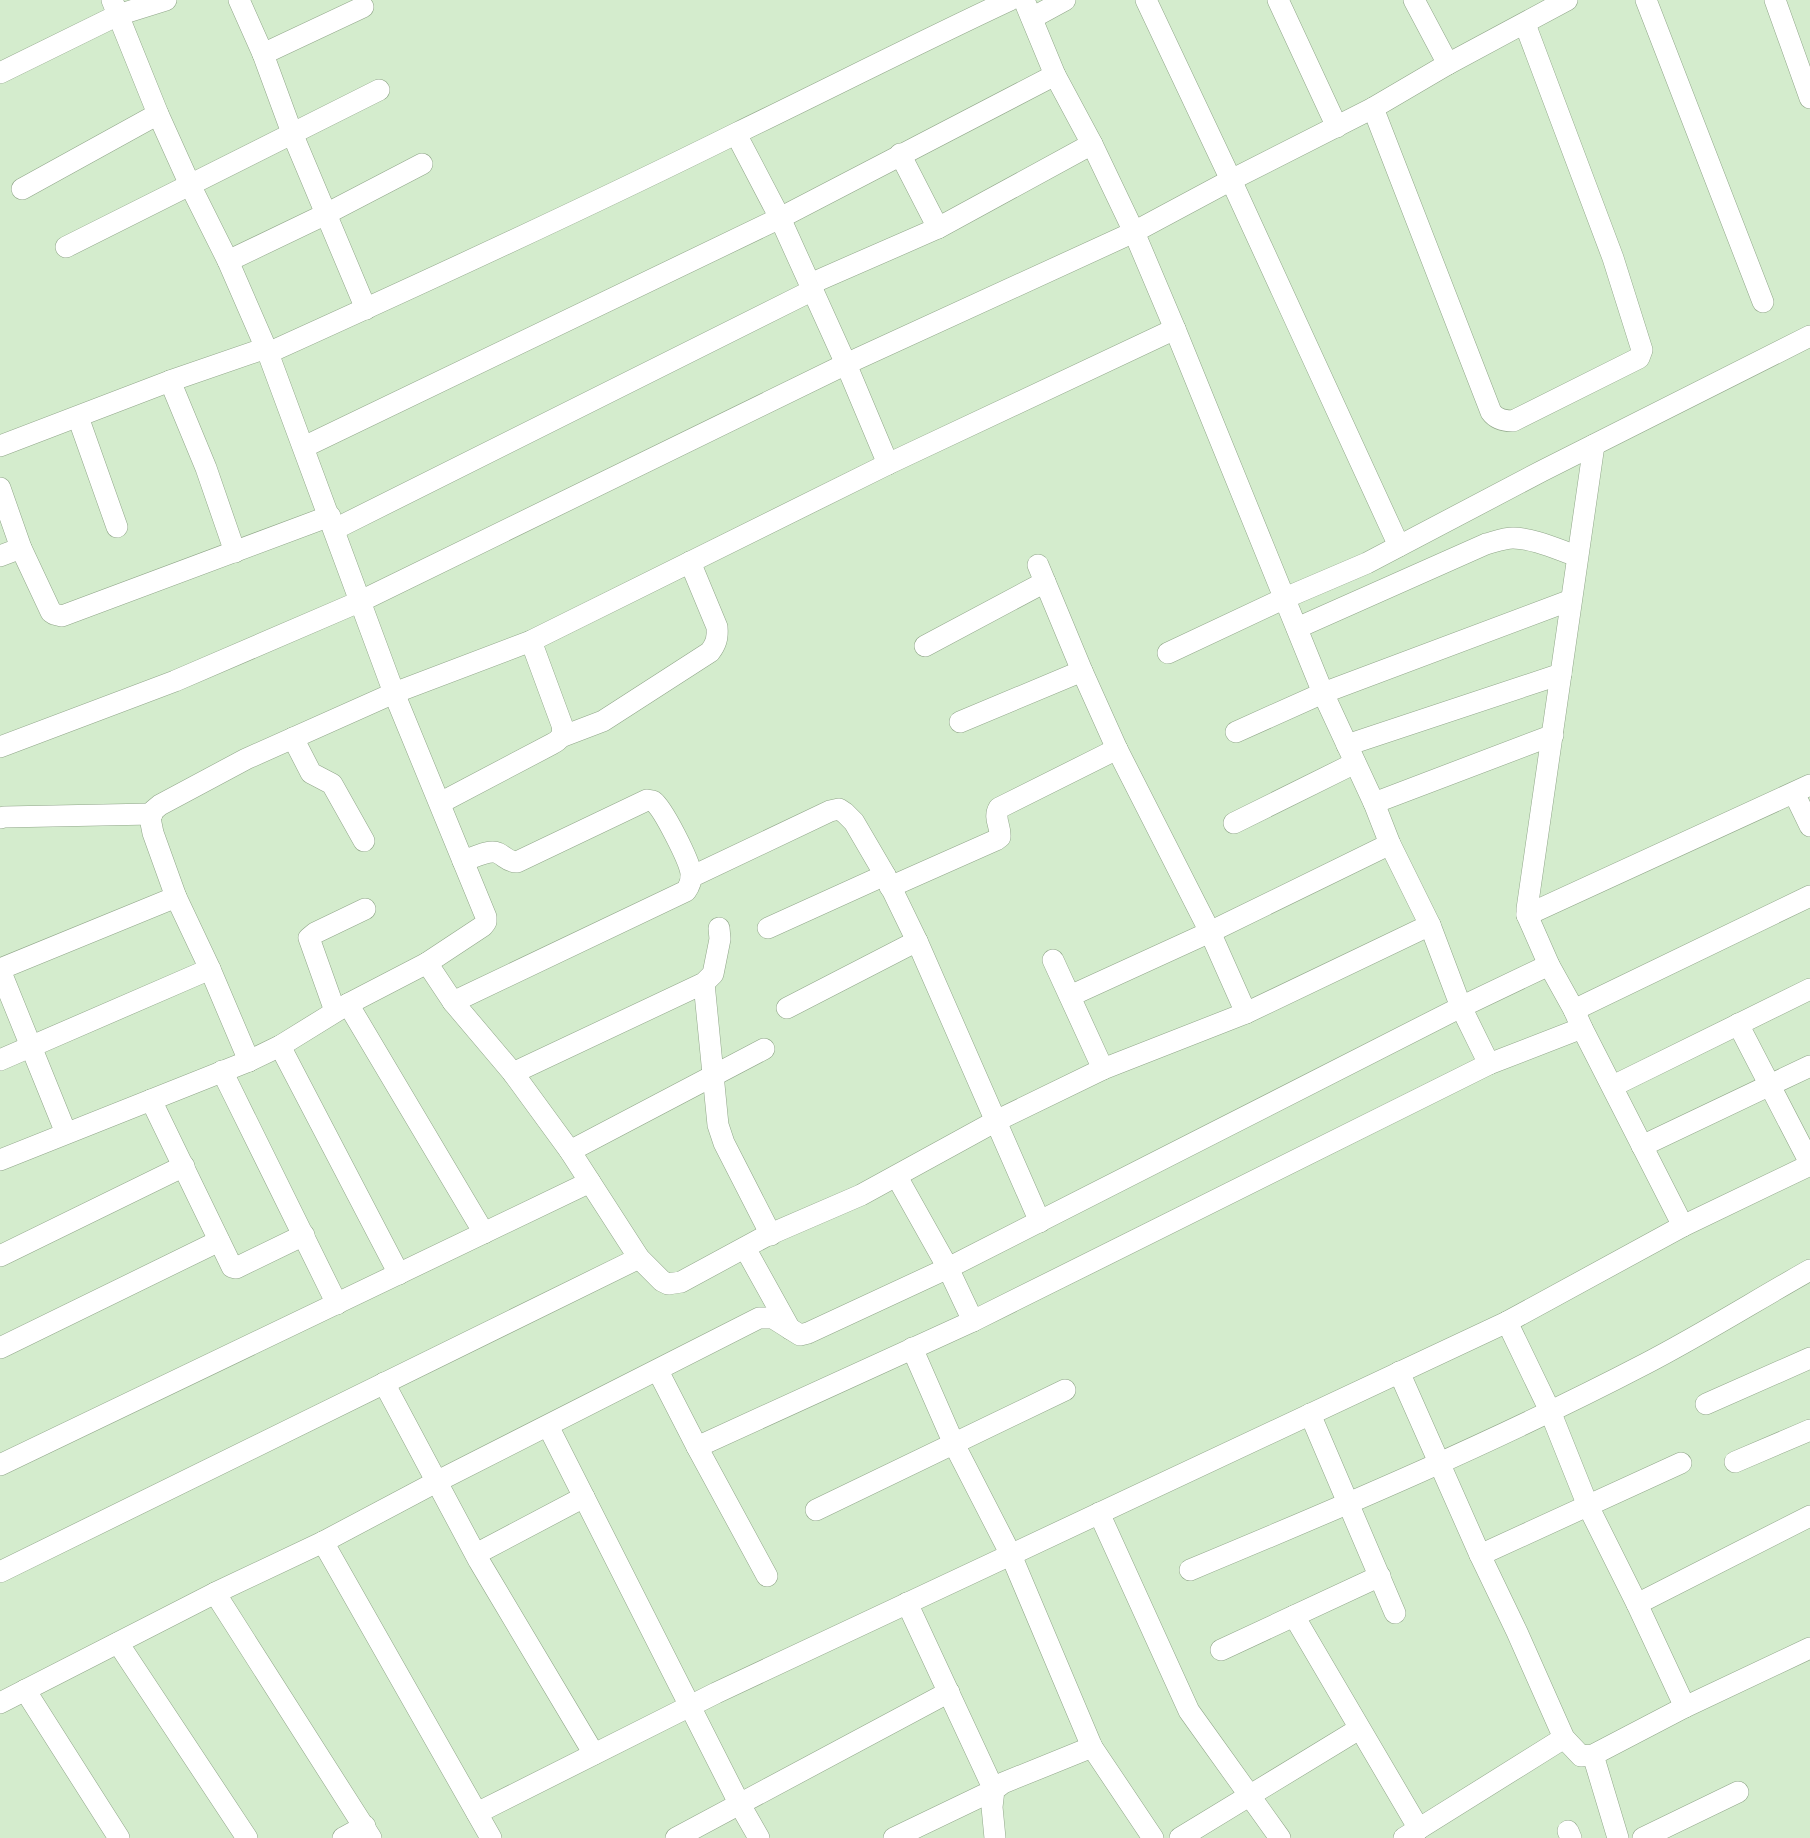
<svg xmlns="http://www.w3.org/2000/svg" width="1810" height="1838" font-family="Roboto,sans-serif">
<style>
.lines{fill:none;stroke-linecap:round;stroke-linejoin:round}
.minor-casing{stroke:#90a689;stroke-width:22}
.minor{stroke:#fff;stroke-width:21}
</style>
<rect width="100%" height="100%" fill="#d4eccd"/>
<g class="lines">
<g class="minor-casing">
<g id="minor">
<polyline points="239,0 263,54 292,133 366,309"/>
<polyline points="1146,0 1231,180 1399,546"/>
<polyline points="1278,0 1337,127"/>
<polyline points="1414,0 1448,64"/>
<polyline points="1646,0 1763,302"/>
<polyline points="1775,0 1810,98"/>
<polyline points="1032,18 1065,0"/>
<polyline points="263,54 363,7"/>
<polyline points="0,73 118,15 166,0"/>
<path d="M1373 108 1491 412C1496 419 1504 421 1513 421L1639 358 1642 350 1613 258 1525 24"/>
<polyline points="736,134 780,218 846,364 888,464"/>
<polyline points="900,154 938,228"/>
<polyline points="22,189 158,114"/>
<polyline points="66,247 379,90"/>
<polyline points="228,261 326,214 422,164"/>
<polyline points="810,284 938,228 1092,144"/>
<path d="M268 353C425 282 582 210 737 133 828 89 918 43 1010 0"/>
<polyline points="170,381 206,468 235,552"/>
<polyline points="78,417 117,527"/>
<polyline points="0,446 170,381 266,348"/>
<polyline points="304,447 780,218 1055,75"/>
<polyline points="0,488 21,548 51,612 54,614 62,616 330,516"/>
<polyline points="335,529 813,290"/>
<polyline points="0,556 21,548"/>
<polyline points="1038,565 1082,671 1117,749 1210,932 1246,1013"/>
<path d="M1297 628 1486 544C1494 542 1504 538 1513 538 1533 538 1559 550 1577 556"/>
<polyline points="925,646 1045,582"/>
<polyline points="1168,653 1285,598 1367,563 1542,471 1810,336"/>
<polyline points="960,722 1082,671"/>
<polyline points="1236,732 1323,693 1571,600"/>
<path d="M561 737 603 721 710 652C716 644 718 638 717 627L690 562"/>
<polyline points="293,738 311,773 332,784 364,841"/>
<polyline points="1347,745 1561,674"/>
<polyline points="0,747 175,681 361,601 846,364 1134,232 1092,144 1055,75 1024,0"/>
<polyline points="1794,793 1810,826"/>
<path d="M440 803 552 744C560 740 564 735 562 725L531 641"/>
<polyline points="1374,803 1553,735"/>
<polyline points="0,818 4,817 152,814"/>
<polyline points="1234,823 1355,763"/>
<polyline points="691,877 830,811 839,809 845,813 854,822 885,875 917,941 1040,1222"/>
<path d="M890 887 996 840 1000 837C1001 826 993 818 999 808L1117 749"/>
<polyline points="1527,915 1810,785"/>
<polyline points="768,928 885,875"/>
<polyline points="1053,960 1103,1069"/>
<polyline points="427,963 453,1002 513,1073 570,1151 639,1258 662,1281 668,1284 681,1282 766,1236 861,1195 996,1121 1103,1069 1246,1013 1430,925"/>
<polyline points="0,969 176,897"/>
<polyline points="0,970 66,1133"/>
<polyline points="704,983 718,1125 724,1143 771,1235"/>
<polyline points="1070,996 1210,932 1390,844"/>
<path d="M453 1002 686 891C690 885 692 880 691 873 689 860 663 808 653 801L647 800 517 862C508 862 506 857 498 853 489 849 473 858 463 861"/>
<polyline points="348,1004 484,1233"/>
<polyline points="787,1008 917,941"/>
<polyline points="1574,1010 1810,896"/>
<polyline points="335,1011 309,938 315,933 365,909"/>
<polyline points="1738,1024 1810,1163"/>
<polyline points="280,1046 399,1274"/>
<polyline points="0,1060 210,969"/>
<polyline points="249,1061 210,969 176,897 153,833 150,818 154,810 160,805 246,759 394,693 531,641 888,464 1175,329"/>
<polyline points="1489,1064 1582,1028"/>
<polyline points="222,1071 337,1304"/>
<polyline points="513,1073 704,983 713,974 720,939 719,928"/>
<polyline points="1613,1086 1810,989"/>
<polyline points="151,1100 232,1267 236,1268 304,1235"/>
<polyline points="1642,1146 1810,1066"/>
<polyline points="570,1151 764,1049"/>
<polyline points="0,1160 249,1061 280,1046 348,1004 427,963 483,926 486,922 486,917 394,693 268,353 228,261 190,185 158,114 112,0"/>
<polyline points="897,1177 948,1268 973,1321"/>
<polyline points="1683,1226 1810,1165"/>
<polyline points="745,1248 790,1329"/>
<polyline points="0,1256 184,1166"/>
<polyline points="1507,1322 1550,1411 1588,1506 1637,1604 1685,1707"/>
<polyline points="0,1348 219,1241"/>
<polyline points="912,1348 954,1444 1011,1555 1092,1747 1153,1838"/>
<polyline points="658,1371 697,1447 767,1576"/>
<polyline points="1399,1372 1480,1555 1517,1632 1564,1738 1581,1756 1593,1755 1685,1707 1810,1648"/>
<polyline points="384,1383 479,1561 594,1754"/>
<polyline points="1706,1404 1810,1358"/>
<polyline points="1310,1414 1395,1613"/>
<polyline points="548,1426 739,1803 759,1838"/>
<polyline points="697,1447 973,1321 1489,1064 1461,1007 1430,925 1390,844 1374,803 1323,693 1175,329 1134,232 1231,180 1373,108 1448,64 1567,0"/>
<polyline points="1735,1462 1810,1430"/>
<polyline points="0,1465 590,1182"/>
<polyline points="816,1510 1065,1390"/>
<polyline points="1099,1513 1189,1711 1280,1838"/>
<polyline points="323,1542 491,1838"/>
<polyline points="476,1554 584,1497"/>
<polyline points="1480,1555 1681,1463"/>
<path d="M1190 1570C1344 1506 1497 1441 1645 1364 1701 1335 1755 1301 1810 1270"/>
<polyline points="0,1572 639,1258"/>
<polyline points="215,1593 371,1838"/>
<polyline points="1637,1604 1810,1516"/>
<polyline points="1294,1616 1419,1829"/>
<polyline points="118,1643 247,1838"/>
<polyline points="1221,1650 1380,1576"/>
<polyline points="25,1690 119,1838"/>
<polyline points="0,1703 215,1593 323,1542 438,1481 759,1318 773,1318 800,1335 808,1333 948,1268 1461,1007 1549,965"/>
<polyline points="1593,1755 1618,1838"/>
<polyline points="477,1813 716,1693 1507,1322 1683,1226 1582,1028 1574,1010 1549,965 1527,915 1527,909 1594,445"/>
<polyline points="1568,1831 1571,1838"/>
<polyline points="343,1838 365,1826"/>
<polyline points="676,1838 949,1692"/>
<polyline points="894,1838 994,1790 907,1603"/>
<polyline points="995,1838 992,1807 994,1790 1003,1783 1092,1747"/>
<polyline points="1180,1838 1359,1729"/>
<polyline points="1404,1838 1564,1738"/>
<polyline points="1643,1838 1738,1792"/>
</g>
</g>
<use href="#minor" class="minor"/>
</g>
</svg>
